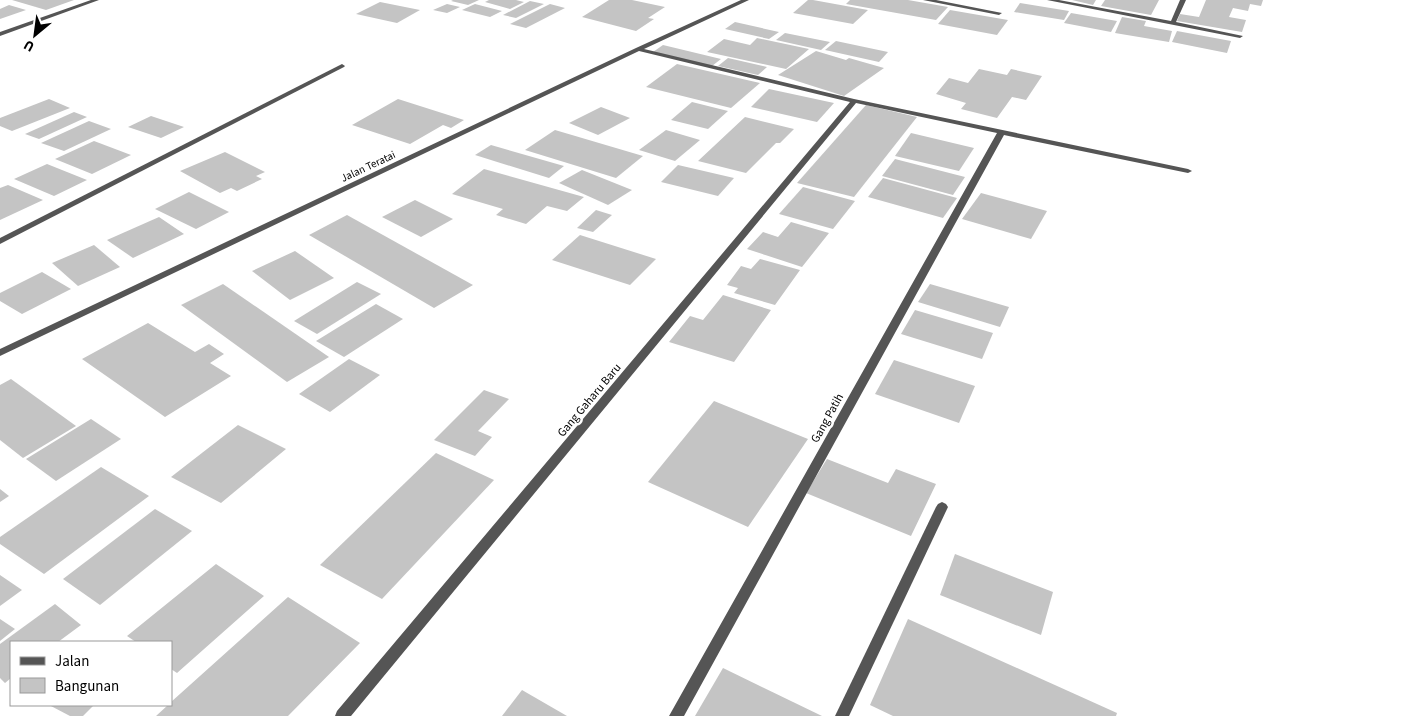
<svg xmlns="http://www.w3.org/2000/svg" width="1404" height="716" font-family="'Source Sans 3',sans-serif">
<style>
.building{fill:#c4c4c4}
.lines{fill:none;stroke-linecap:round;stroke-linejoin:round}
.minor{fill:#555;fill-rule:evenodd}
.labels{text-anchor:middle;stroke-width:5;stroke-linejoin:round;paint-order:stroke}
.far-street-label{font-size:11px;fill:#000;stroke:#fff}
.street-label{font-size:12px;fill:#000;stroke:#fff}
</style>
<rect width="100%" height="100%" fill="#fff"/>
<g class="building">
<polygon points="12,0 74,0 46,10"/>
<polygon points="453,0 479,0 468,5 451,1"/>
<polygon points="489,0 516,0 524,2 510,9 485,2"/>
<polygon points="609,0 632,0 665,7 648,18 654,19 636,31 582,17"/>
<polygon points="808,0 813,0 868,10 853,24 793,13"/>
<polygon points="850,0 908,0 948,7 936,20 846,4"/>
<polygon points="1072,0 1096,0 1093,5"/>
<polygon points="1105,0 1159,0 1151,15 1101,6"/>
<polygon points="1206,0 1263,0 1261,6 1250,4 1248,11 1233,8 1229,17 1246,20 1242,32 1177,21 1180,14 1199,17"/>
<polygon points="530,1 544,4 516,18 503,15"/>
<polygon points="380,2 420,10 397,23 356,14"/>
<polygon points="1020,3 1069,11 1064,20 1014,12"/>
<polygon points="447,4 460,7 447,13 433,10"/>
<polygon points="475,4 502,11 490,17 462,10"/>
<polygon points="550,4 565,8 526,28 510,24"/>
<polygon points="9,5 26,10 0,19 0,9"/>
<polygon points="950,10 1008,20 997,35 938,24"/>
<polygon points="1071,13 1117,21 1111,32 1064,23"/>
<polygon points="1122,17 1146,21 1144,26 1172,31 1169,42 1115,33"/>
<polygon points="735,22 779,32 769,39 725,29"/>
<polygon points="1177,31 1231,41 1227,53 1172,42"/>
<polygon points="785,33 830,42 821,50 776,40"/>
<polygon points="757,38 809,49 786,69 707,52 724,39 750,45"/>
<polygon points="836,41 888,52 879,62 825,50"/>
<polygon points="663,45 721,59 712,66 653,52"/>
<polygon points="816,51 846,60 849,58 884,68 844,96 778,75"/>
<polygon points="728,58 767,67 758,75 718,66"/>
<polygon points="677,64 760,83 731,108 646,87"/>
<polygon points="979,69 1007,75 1011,69 1042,76 1026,100 1012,97 997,118 961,109 966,103 936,94 949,78 968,83"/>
<polygon points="769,89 834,103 817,122 751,107"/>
<polygon points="49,99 70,108 12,131 0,126 0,118"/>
<polygon points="398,99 464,120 451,128 443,125 410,144 352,125"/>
<polygon points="692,102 728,111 708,129 671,120"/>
<polygon points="866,105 917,117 854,197 797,183"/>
<polygon points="601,107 630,118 598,135 569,123"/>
<polygon points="74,112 87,117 39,139 25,134"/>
<polygon points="151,116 184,127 161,138 128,127"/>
<polygon points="745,117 794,129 780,143 776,143 746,173 698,161"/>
<polygon points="89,121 111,129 64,151 41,143"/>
<polygon points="555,130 643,156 616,178 525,150"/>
<polygon points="666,130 700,140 675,161 639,150"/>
<polygon points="911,133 974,148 959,171 895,156"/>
<polygon points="94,141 131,155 92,174 55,159"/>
<polygon points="491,145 564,166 549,178 475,155"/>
<polygon points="225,152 265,172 256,176 262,179 237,191 231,188 220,193 180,171"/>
<polygon points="895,159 965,177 953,195 882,176"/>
<polygon points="47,164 87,180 54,196 14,179"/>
<polygon points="678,165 734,178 718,196 661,182"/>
<polygon points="484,169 584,197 567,211 547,206 526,224 496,215 503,209 452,194"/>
<polygon points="582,170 632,190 608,205 559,183"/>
<polygon points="883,178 957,198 943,218 868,197"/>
<polygon points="8,185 43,200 0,220 0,188"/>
<polygon points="803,187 855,201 833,229 779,214"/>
<polygon points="189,192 229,212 196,229 155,209"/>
<polygon points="981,193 1047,211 1031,239 962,219"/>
<polygon points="415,200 453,219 421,237 382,217"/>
<polygon points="596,210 612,215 593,232 577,228"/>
<polygon points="347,215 473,285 434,308 309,235"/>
<polygon points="159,217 184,234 133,258 107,240"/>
<polygon points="791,222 829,233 802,267 747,249 763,232 778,237"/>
<polygon points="580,235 656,259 630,285 552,260"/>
<polygon points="94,245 120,267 78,286 52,263"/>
<polygon points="295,251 334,278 290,300 252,271"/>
<polygon points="760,259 800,270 775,305 734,293 738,288 727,285 741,266 751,269"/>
<polygon points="42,272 71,289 22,314 0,301 0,293"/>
<polygon points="357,282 381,294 317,334 294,321"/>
<polygon points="223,284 329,357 287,382 181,305"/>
<polygon points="930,284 1009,307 1000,327 918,302"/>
<polygon points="723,295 771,310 734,362 669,342 690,316 703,320"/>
<polygon points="376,304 403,319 344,357 316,341"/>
<polygon points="915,310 993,333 982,359 901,334"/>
<polygon points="148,323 195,352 209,344 224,354 210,363 231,376 165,417 82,359"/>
<polygon points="349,359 380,375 330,412 299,394"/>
<polygon points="894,360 975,386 959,423 875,394"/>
<polygon points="11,379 76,426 23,458 0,440 0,385"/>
<polygon points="484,390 509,399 478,431 492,437 475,456 434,440"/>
<polygon points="714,401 808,439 748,527 648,482"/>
<polygon points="91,419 121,439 56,481 26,459"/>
<polygon points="238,425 286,449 221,503 171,477"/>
<polygon points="436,453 494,480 382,599 320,565"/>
<polygon points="827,459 888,483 896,469 936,484 911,536 806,493"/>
<polygon points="101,467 149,496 44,574 0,544 0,537"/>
<polygon points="0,489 9,496 0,502"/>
<polygon points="155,509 192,531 100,605 63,579"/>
<polygon points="955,554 1053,592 1041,635 940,595"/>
<polygon points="216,564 264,596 177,673 171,669 171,642 136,642 127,636"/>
<polygon points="0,575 22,590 0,606"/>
<polygon points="288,597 360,643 288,716 156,716 168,705 171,705 171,702"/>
<polygon points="55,604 81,625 58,642 11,642 11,678 5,683 0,678 0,644"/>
<polygon points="0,619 15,629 0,641"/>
<polygon points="908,619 1117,713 1116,716 893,716 870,705"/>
<polygon points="723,668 822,716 695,716"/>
<polygon points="522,690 567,716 502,716"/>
<polygon points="49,705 94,705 83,716 70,716"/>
</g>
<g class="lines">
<g class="minor">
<polygon points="91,0 99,0 0,36 0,32"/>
<polygon points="741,0 749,0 644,49 854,99 1188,169 1192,171 1188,173 1004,135 684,716 669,716 997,133 856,103 351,716 335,716 337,711 850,102 639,51 0,356 0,349 636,48"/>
<polygon points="923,0 936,0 1002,13 999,15"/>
<polygon points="1047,0 1059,0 1171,21 1180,0 1186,0 1176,22 1243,36 1240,38"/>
<polygon points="342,64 345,66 344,67 0,244 0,238"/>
<polygon points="942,502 946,504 948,507 849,716 835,716 936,507 938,504"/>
</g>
</g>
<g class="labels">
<g class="far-street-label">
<text transform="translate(368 166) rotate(-25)" y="4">Jalan Teratai</text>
</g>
<g class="street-label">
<text transform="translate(589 400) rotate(-50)" y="4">Gang Gaharu Baru</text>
<text transform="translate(827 418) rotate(-61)" y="4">Gang Patih</text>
</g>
</g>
<rect x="10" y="641" width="162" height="65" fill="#ffffff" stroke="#999999"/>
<rect x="20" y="657" width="25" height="8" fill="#555555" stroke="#999999"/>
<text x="55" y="666" font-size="15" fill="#000000">Jalan</text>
<rect x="20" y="678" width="25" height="15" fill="#c4c4c4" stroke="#999999"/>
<text x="55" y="691" font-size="15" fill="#000000">Bangunan</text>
<g transform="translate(35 35) rotate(209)" stroke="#ffffff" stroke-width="4" paint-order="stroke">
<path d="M0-4L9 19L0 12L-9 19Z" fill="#000000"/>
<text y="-8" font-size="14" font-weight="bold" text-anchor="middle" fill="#000000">U</text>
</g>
</svg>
